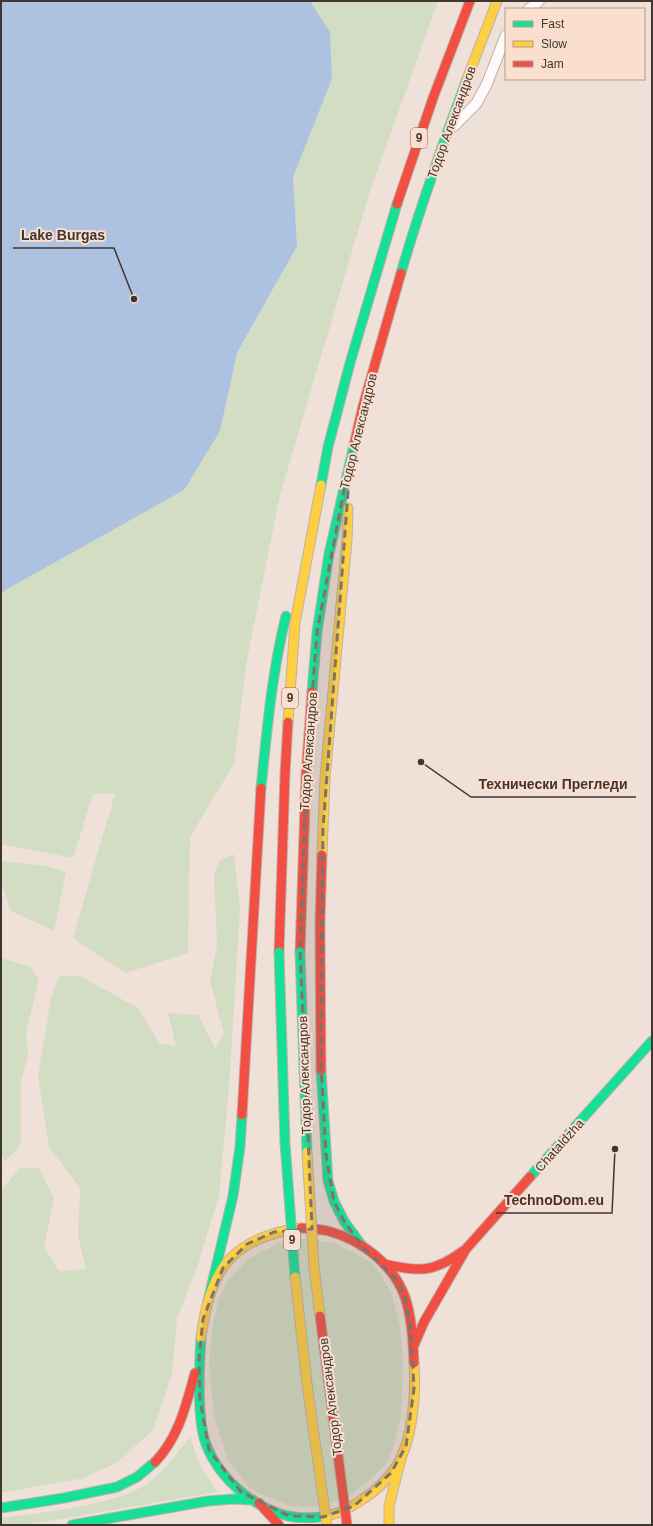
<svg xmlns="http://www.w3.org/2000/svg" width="653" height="1526" font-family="Helvetica,sans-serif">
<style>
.green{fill:#d2ddc3}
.water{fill:#acc2e0}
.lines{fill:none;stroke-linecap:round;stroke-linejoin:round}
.street-casing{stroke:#bdb2ab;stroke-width:12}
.fast-casing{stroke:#bdb2ab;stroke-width:11}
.slow-casing{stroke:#bdb2ab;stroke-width:11}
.jam-casing{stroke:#bdb2ab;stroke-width:11}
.street{stroke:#fdfaf9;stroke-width:10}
.fast{stroke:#16e098;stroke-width:9}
.slow{stroke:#ffcf43;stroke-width:9}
.jam{stroke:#f24e42;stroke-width:9}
.fast-bridge-casing{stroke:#bdb2ab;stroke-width:11;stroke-linecap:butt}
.slow-bridge-casing{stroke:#bdb2ab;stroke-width:11;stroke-linecap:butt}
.jam-bridge-casing{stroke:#bdb2ab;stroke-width:11;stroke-linecap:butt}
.fast-bridge{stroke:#16e098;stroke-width:9}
.slow-bridge{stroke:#ffcf43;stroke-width:9}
.jam-bridge{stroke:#f24e42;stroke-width:9}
.marked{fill:#7e726a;fill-opacity:0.2;stroke:#7e726a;stroke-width:3;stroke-dasharray:8 5;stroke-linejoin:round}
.labels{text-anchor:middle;stroke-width:4;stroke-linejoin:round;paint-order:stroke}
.shield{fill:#fadfce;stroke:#78695f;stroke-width:1}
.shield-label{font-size:12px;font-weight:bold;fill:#40362f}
.street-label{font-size:13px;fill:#40362f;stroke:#fadfce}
.leader{fill:none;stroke:#40362f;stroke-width:1.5}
.callout-dot{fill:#40362f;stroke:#fadfce;stroke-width:1.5}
.callout-label{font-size:14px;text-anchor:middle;font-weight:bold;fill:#40362f;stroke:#fadfce;stroke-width:4;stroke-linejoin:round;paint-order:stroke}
</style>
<rect width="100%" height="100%" fill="#f0e1d8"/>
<g class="green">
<polygon points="310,1 438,1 369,194 280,495 246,665 234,764 190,837 188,953 125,973 73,938 115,794 93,794 73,858 1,844 1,594 220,431 237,353 297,246 293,177 332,79 330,32"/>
<polygon points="234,854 240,909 229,1088 219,1195 198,1265 177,1319 172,1374 153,1430 116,1463 84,1478 1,1493 1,1191 20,1168 39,1168 54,1199 44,1247 59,1271 86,1269 78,1237 80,1188 49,1147 38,1076 51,998 59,976 80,976 138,1008 160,1044 176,1046 168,1013 198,1015 215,1048 224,1033 210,982 217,946 214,876 219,861"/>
<polygon points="1,861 46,866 66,872 54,931 11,911 1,881"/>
<polygon points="1,958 31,967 39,980 26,1032 28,1055 21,1081 21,1144 5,1162 1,1153"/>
<polygon points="304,1239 334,1243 358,1255 372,1263 382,1277 392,1294 400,1327 403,1363 401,1415 393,1448 386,1464 365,1484 348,1497 316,1507 291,1506 258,1493 249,1487 228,1460 214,1416 209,1361 213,1325 219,1299 228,1281 248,1259 277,1244"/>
<path d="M190 1437 201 1467 218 1492 25 1525H1V1518C42 1512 120 1506 152 1480 167 1468 178 1452 190 1437Z"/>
</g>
<polygon class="water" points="1,1 310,1 330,32 332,79 293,177 297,246 237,353 220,431 184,490 7,589 1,594"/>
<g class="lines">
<g class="street-casing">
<g id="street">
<polyline points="529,9 539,1"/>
<polyline points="454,126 476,104 486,86 506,35"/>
</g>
</g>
<g class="fast-casing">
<g id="fast">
<path d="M401 273C420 207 443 143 467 79"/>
<polyline points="321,485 328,447 350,363 397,204"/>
<polyline points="312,692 317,632 329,554 354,445"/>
<path d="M261 788C267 730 272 672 286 616"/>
<polyline points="321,1070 328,1181 334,1201 344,1221 362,1246"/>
<polyline points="530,1177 652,1041"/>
<polyline points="208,1301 233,1196 240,1147 242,1115"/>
<path d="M201 1338C199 1368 197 1410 204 1438 215 1475 251 1507 288 1516 302 1519 317 1518 330 1515"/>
<polyline points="1,1508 64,1498 117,1487 137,1477 155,1462"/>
<polyline points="72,1525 208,1501 234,1499 253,1500"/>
</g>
</g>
<g class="slow-casing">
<g id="slow">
<polyline points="467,79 497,1"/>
<polyline points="288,722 295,623 321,485"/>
<polyline points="322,855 325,777 347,540 348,508"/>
<path d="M201 1338C210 1270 230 1238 301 1228"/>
<path d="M330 1515C342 1513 353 1506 363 1499 376 1491 387 1480 396 1467 413 1440 416 1395 414 1363"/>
<polyline points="389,1525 389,1506 401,1459"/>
</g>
</g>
<g class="jam-casing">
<g id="jam">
<polyline points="397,204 433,98 470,1"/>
<polyline points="354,445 363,406 401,273"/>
<polyline points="279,952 285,774 288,722"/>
<polyline points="300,952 306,775 312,692"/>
<polyline points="321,1070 320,923 322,855"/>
<polyline points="242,1115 261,788"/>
<path d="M301 1228C310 1229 320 1229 328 1231 362 1240 393 1264 405 1297 412 1318 413 1341 414 1363"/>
<path d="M384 1264C418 1272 434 1273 463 1251"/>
<polyline points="414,1345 424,1322 466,1249 530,1177"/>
<path d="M155 1462C179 1437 186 1405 195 1373"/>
<polyline points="259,1503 279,1525"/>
</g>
</g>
<use href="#street" class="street"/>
<use href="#fast" class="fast"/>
<use href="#slow" class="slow"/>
<use href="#jam" class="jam"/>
<g class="fast-bridge-casing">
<g id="fast-bridge">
<polyline points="279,952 285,1143 295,1277"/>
<polyline points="300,952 307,1152"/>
</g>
</g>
<g class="slow-bridge-casing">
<g id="slow-bridge">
<polyline points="307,1152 314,1266 320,1316"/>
<polyline points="295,1277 308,1392 327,1525"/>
</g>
</g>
<g class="jam-bridge-casing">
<polyline id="jam-bridge" points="320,1316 347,1525"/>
</g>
<use href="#fast-bridge" class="fast-bridge"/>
<use href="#slow-bridge" class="slow-bridge"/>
<use href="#jam-bridge" class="jam-bridge"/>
</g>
<path class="marked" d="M351 452 323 829 321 1062 326 1155 334 1201 344 1221 362 1246 397 1280 405 1296 411 1329 414 1389 406 1446 391 1473 354 1506 323 1517 289 1516 241 1492 209 1450 200 1400 199 1359 203 1319 223 1268 247 1244 274 1232 312 1229 300 952 306 775 317 632Z"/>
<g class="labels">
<g class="shield">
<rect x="411" y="128" width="16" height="20" rx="3"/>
<rect x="282" y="688" width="16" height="20" rx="3"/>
<rect x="284" y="1230" width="16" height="20" rx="3"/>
</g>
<g class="shield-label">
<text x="419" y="142">9</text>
<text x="290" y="702">9</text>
<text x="292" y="1244">9</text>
</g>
<g class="street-label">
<text transform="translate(451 122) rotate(-70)" y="5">Тодор Александров</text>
<text transform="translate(358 431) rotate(-76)" y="5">Тодор Александров</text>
<text transform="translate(308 751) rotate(-86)" y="5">Тодор Александров</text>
<text transform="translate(304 1075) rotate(-92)" y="5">Тодор Александров</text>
<text transform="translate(559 1145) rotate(-48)" y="5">Chataldzha</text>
<text transform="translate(330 1397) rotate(-97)" y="5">Тодор Александров</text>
</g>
</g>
<path class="leader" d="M134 299L114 248H13M421 762L471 797H636M615 1149L612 1213H496"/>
<g class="callout-dot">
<circle cx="134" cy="299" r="4"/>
<circle cx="421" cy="762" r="4"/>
<circle cx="615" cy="1149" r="4"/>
</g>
<g class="callout-label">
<text x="63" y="240">Lake Burgas</text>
<text x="553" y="789">Технически Прегледи</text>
<text x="554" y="1205">TechnoDom.eu</text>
</g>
<rect width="653" height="1526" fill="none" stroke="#40362f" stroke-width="4"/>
<rect x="505" y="8" width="140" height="72" fill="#fadfce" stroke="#b09b8e"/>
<rect x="513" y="21" width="20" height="6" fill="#16e098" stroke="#b09b8e"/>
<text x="541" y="28" font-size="12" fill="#40362f">Fast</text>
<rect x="513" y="41" width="20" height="6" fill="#ffcf43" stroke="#b09b8e"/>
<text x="541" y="48" font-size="12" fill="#40362f">Slow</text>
<rect x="513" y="61" width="20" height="6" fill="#f24e42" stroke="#b09b8e"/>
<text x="541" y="68" font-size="12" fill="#40362f">Jam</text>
</svg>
